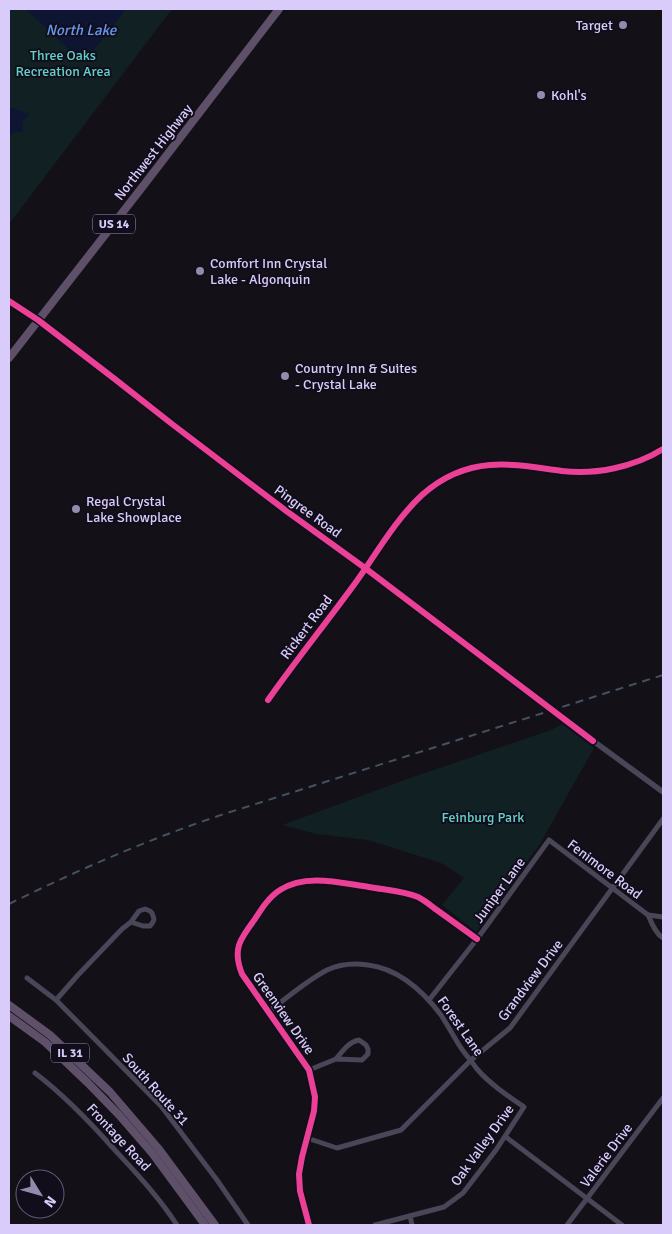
<svg xmlns="http://www.w3.org/2000/svg" width="672" height="1234" font-family="Signika,sans-serif">
<style>
.green{fill:#112023}
.water{fill:#0e1532}
.lines{fill:none;stroke-linecap:round;stroke-linejoin:round}
.minor{stroke:#494658;stroke-width:5}
.tertiary{stroke:#494658;stroke-width:5.5}
.primary{stroke:#5e5069;stroke-width:8}
.rail{stroke:#445160;stroke-width:2;stroke-dasharray:8 6;stroke-linecap:butt}
.cycleway-casing{stroke:#120d1b;stroke-width:9}
.cycleway{stroke:#ea4096;stroke-width:6}
.poi-dot{fill:#948aab;stroke:#120d1b;stroke-width:2}
.labels{text-anchor:middle;stroke-width:4;stroke-linejoin:round;paint-order:stroke}
.shield{fill:#120d1b;stroke:#9d93b7;stroke-width:1}
.shield-label{font-size:12px;font-weight:bold;fill:#d9ccfa}
.poi-label{font-size:14px;fill:#d9ccfa;stroke:#120d1b;text-anchor:start}
.park-label{font-size:14px;fill:#60d2c8;stroke:#120d1b}
.street-label{font-size:14px;fill:#d9ccfa;stroke:#120d1b}
.water-label{font-size:15px;font-style:italic;fill:#6499f0;stroke:#120d1b}
</style>
<rect width="100%" height="100%" fill="#131018"/>
<g class="green">
<polygon points="9,9 172,9 9,224"/>
<polygon points="562,724 594,748 540,844 476,932 442,905 464,878 441,863 368,840 316,834 282,825 410,778 551,730"/>
</g>
<g class="water">
<polygon points="25,9 126,9 94,50 74,54"/>
<polygon points="10,107 30,114 23,121 23,132 15,132 9,137 9,108"/>
</g>
<g class="lines">
<g class="minor">
<path d="M268 700C296 660 327 622 356 582 376 554 396 519 422 495 441 478 465 467 490 465 514 463 538 468 562 471 596 475 634 467 663 449"/>
<polyline points="648,915 663,917"/>
<polyline points="27,978 56,1000 161,1106 217,1180 248,1225"/>
<polyline points="56,1000 78,975 122,929 131,922 139,911 145,909 150,911 152,913 154,919 153,922 150,926 143,926 131,922"/>
<path d="M429 1000 477 939 549 840 648 915C652 923 655 933 663 938"/>
<path d="M268 1012C287 998 306 981 327 970 340 964 354 963 368 965 399 969 423 991 441 1015 448 1026 454 1037 461 1048 466 1055 472 1062 477 1069 490 1084 508 1096 524 1107L496 1150 463 1193 444 1207 375 1225"/>
<path d="M309 1070 336 1059 362 1060 368 1054V1049L366 1045 359 1040C348 1042 342 1052 336 1059"/>
<path d="M35 1073C64 1095 89 1121 113 1148 136 1173 159 1197 177 1225"/>
<polyline points="506,1137 622,1225"/>
<polyline points="307,1138 337,1148 401,1130 471,1060 510,1028 663,819"/>
<polyline points="410,1216 412,1225"/>
<path d="M309 1225 300 1191 299 1174 302 1157 314 1111 315 1097 309 1070 242 974C232 949 240 939 255 919 262 908 269 897 280 890 306 873 341 883 369 887 385 890 403 891 418 897 424 900 429 904 434 908 448 918 462 928 477 939"/>
<polyline points="567,1225 663,1098"/>
</g>
<polyline class="tertiary" points="9,301 38,320 116,380 172,424 285,510 365,568 551,710 663,792"/>
<g class="primary">
<polyline points="9,358 140,190 279,9"/>
<polyline points="9,1005 50,1035 110,1092 158,1148 215,1225"/>
<polyline points="9,1016 45,1042 88,1083 119,1115 152,1153 205,1225"/>
</g>
<path class="rail" d="M9 904C80 869 149 839 224 814L663 675"/>
<g class="cycleway-casing">
<g id="cycleway">
<polyline points="9,301 38,320 116,380 172,424 285,510 365,568 593,741"/>
<path d="M268 700C296 660 327 622 356 582 376 554 396 519 422 495 441 478 465 467 490 465 514 463 538 468 562 471 596 475 634 467 663 449"/>
<path d="M309 1225 300 1191 299 1174 302 1157 314 1111 315 1097 309 1070 242 974C232 949 240 939 255 919 262 908 269 897 280 890 306 873 341 883 369 887 385 890 403 891 418 897 424 900 429 904 434 908 448 918 462 928 477 939"/>
</g>
</g>
<use href="#cycleway" class="cycleway"/>
</g>
<g class="poi-dot">
<circle cx="623" cy="25" r="5"/>
<circle cx="541" cy="95" r="5"/>
<circle cx="200" cy="271" r="5"/>
<circle cx="285" cy="376" r="5"/>
<circle cx="76" cy="509" r="5"/>
</g>
<g class="labels">
<g class="shield">
<rect x="93" y="214.5" width="42" height="19" rx="4"/>
<rect x="51" y="1043.5" width="38" height="19" rx="4"/>
</g>
<g class="shield-label">
<text x="114" y="228">US 14</text>
<text x="70" y="1057">IL 31</text>
</g>
<g class="poi-label">
<text x="613" y="30" text-anchor="end">Target</text>
<text x="551" y="100">Kohl's</text>
<text x="210" y="268">Comfort Inn Crystal<tspan x="210" dy="16">Lake - Algonquin</tspan></text>
<text x="295" y="373">Country Inn &amp; Suites<tspan x="295" dy="16">- Crystal Lake</tspan></text>
<text x="86" y="506">Regal Crystal<tspan x="86" dy="16">Lake Showplace</tspan></text>
</g>
<g class="park-label">
<text x="63" y="60">Three Oaks<tspan x="63" dy="16">Recreation Area</tspan></text>
<text x="483" y="822">Feinburg Park</text>
</g>
<g class="street-label">
<text transform="translate(153 152) rotate(-52)" y="5">Northwest Highway</text>
<text transform="translate(308 511) rotate(36)" y="5">Pingree Road</text>
<text transform="translate(306 627) rotate(-53)" y="5">Rickert Road</text>
<text transform="translate(605 869) rotate(37)" y="5">Fenimore Road</text>
<text transform="translate(499 890) rotate(-54)" y="5">Juniper Lane</text>
<text transform="translate(530 980) rotate(-53)" y="5">Grandview Drive</text>
<text transform="translate(284 1013) rotate(55)" y="5">Greenview Drive</text>
<text transform="translate(461 1026) rotate(55)" y="5">Forest Lane</text>
<text transform="translate(156 1089) rotate(48)" y="5">South Route 31</text>
<text transform="translate(119 1137) rotate(47)" y="5">Frontage Road</text>
<text transform="translate(482 1145) rotate(-54)" y="5">Oak Valley Drive</text>
<text transform="translate(606 1155) rotate(-53)" y="5">Valerie Drive</text>
</g>
<g class="water-label">
<text x="81" y="35">North Lake</text>
</g>
</g>
<rect width="672" height="1234" fill="none" stroke="#d9ccfa" stroke-width="20"/>
<g transform="translate(40 1194) rotate(127)"><circle r="24" fill="#120d1b" stroke="#625974"/>
<path d="M0-4L9 19L0 12L-9 19Z" fill="#948aab"/>
<text y="-8" font-size="14" font-weight="bold" text-anchor="middle" fill="#d9ccfa">N</text>
</g>
</svg>
